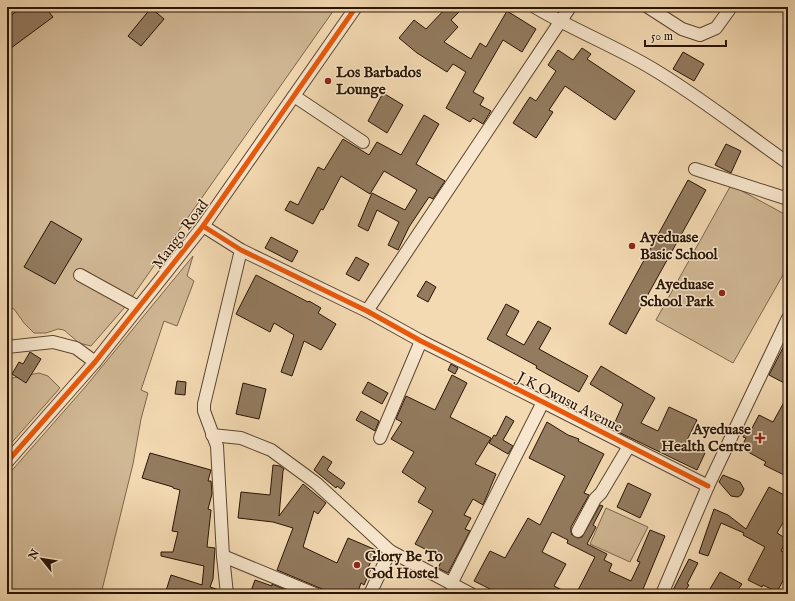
<svg xmlns="http://www.w3.org/2000/svg" width="795" height="601" font-family="'IM FELL English',serif">
<style>
.green{fill:#d1b895;stroke:#7d664c}
.building{fill:#937b5f;stroke:#291404}
.lines{fill:none;stroke-linecap:round;stroke-linejoin:round}
.minor-casing{stroke:#5c4630;stroke-width:14}
.minor{stroke:#f8e7ce;stroke-width:12}
.cycleway-casing{stroke:#f8e7ce;stroke-width:8}
.cycleway{stroke:#e8590c;stroke-width:5}
.poi-dot{fill:#8f2418;stroke:#f8e7ce;stroke-width:1.5}
.labels{text-anchor:middle;stroke-width:3;stroke-linejoin:round;paint-order:stroke}
.poi-label{font-size:15px;font-weight:bold;fill:#291404;stroke:#f8e7ce;text-anchor:start}
.street-label{font-size:15px;fill:#291404;stroke:#f8e7ce}
</style>
<rect width="100%" height="100%" fill="#f4dab3"/>
<filter id="stains"><feTurbulence type="fractalNoise" baseFrequency=".005" numOctaves="4"/><feColorMatrix values="0 0 0 0 .2 0 0 0 0 .09 0 0 0 0 .02 0 0 0 .5 -.17"/></filter>
<radialGradient id="worn" r=".72"><stop offset=".6" stop-color="#630" stop-opacity="0"/><stop offset="1" stop-color="#630" stop-opacity=".3"/></radialGradient>
<g class="green">
<polygon points="7,7 336,7 125,307 91,346 79,343 64,330 58,329 46,333 34,333 24,323 14,309 7,306"/>
<polygon points="731,185 788,216 788,266 733,363 656,320"/>
<polygon points="193,256 187,276 194,281 177,326 164,321 141,390 148,393 141,419 133,464 101,594 7,594 7,476 86,386"/>
<polygon points="39,373 48,376 60,388 7,448 7,379"/>
<polygon points="606,508 648,527 630,562 590,544"/>
</g>
<g class="building">
<polygon points="23,7 45,7 53,17 7,51 7,18"/>
<polygon points="447,7 454,7 459,12 451,20 458,27 444,42 471,59 480,43 486,47 507,11 536,29 522,52 503,40 473,92 484,98 480,105 491,111 483,124 473,118 470,122 446,108 466,72 453,64 447,72 417,53 399,38 414,20 426,29"/>
<polygon points="151,8 164,19 141,46 128,36"/>
<polygon points="582,48 591,54 587,59 635,91 615,120 565,86 549,110 553,112 536,138 513,123 530,97 536,101 556,71 548,65 558,50 573,60"/>
<polygon points="683,52 704,64 694,81 673,69"/>
<polygon points="383,93 403,105 387,133 368,121"/>
<polygon points="424,115 439,124 416,164 445,181 433,199 429,197 409,227 398,250 388,245 399,222 377,210 368,231 358,226 372,193 405,210 417,190 384,171 370,194 341,176 323,210 321,209 313,224 285,210 290,201 298,205 318,167 324,170 343,139 369,155 377,142 401,155"/>
<polygon points="726,144 741,151 731,173 715,165"/>
<polygon points="688,180 706,190 626,334 609,324"/>
<polygon points="51,221 82,239 55,284 24,267"/>
<polygon points="271,237 298,251 292,262 265,248"/>
<polygon points="356,257 369,264 359,281 346,274"/>
<polygon points="256,275 308,302 309,301 321,308 318,313 336,324 321,350 304,341 292,376 281,372 294,335 274,323 270,332 236,314"/>
<polygon points="426,281 436,287 428,302 417,296"/>
<polygon points="506,304 519,311 506,335 524,345 538,321 551,328 539,349 588,376 579,392 536,368 537,366 487,339"/>
<polygon points="788,338 788,385 769,375"/>
<polygon points="30,352 41,359 26,383 12,374 19,362 23,364"/>
<polygon points="451,364 458,368 455,374 448,370"/>
<polygon points="601,366 655,398 641,423 658,431 669,407 697,420 685,444 705,453 697,470 612,429 623,404 590,384"/>
<polygon points="452,375 467,383 450,417 491,438 475,464 496,474 483,505 473,499 464,515 471,518 465,529 470,531 448,573 438,568 443,558 415,544 433,511 418,502 426,488 402,472 414,452 391,439 402,422 396,419 406,396 435,410"/>
<polygon points="177,381 186,382 185,395 175,394"/>
<polygon points="368,382 388,393 382,404 362,393"/>
<polygon points="243,383 266,389 259,419 236,414"/>
<polygon points="788,395 788,477 764,465 766,462 741,448 746,438 743,437 748,428 751,430 759,415 773,422"/>
<polygon points="361,411 379,421 375,431 356,420"/>
<polygon points="506,416 514,421 503,440 513,446 508,454 489,443 494,435 496,436"/>
<polygon points="547,422 568,435 579,439 578,441 604,454 584,493 589,495 571,527 571,532 572,535 578,538 582,537 600,505 603,506 593,525 596,527 587,544 607,554 604,560 612,564 609,571 631,581 640,562 637,561 650,530 665,536 641,594 576,594 595,557 567,543 568,540 552,532 542,552 566,564 554,586 570,594 500,594 474,581 490,551 505,558 528,518 540,525 565,476 529,458"/>
<polygon points="150,453 211,470 208,481 211,481 212,494 208,509 211,510 207,547 215,548 213,579 210,587 219,590 219,594 165,594 171,575 202,585 204,566 161,556 161,552 173,552 178,532 172,531 180,490 173,488 173,487 142,478"/>
<polygon points="323,456 332,462 327,470 345,483 341,489 337,486 336,488 314,470"/>
<polygon points="273,465 280,466 284,469 283,471 279,516 303,484 326,503 318,514 314,511 303,547 337,563 348,538 376,550 368,568 371,569 364,585 361,583 357,594 334,594 277,570 293,528 273,522 238,518 241,492 270,495"/>
<polygon points="723,475 740,482 744,489 741,495 738,497 731,496 719,482"/>
<polygon points="628,483 651,494 640,518 617,507"/>
<polygon points="769,487 788,497 788,521 785,519 777,533 787,539 781,551 788,554 788,571 777,592 763,585 762,587 748,580 765,547 743,535 744,533 721,523 708,556 699,553 714,509 728,515 746,529"/>
<polygon points="689,559 698,563 687,584 689,585 683,594 671,594"/>
<polygon points="720,572 742,584 735,594 727,589 724,594 707,594"/>
<polygon points="255,580 272,586 272,584 295,594 250,594"/>
</g>
<g class="lines">
<g class="minor-casing">
<g id="minor">
<path d="M535 7C573 30 615 46 653 69 700 97 744 132 788 163"/>
<polyline points="648,7 682,29 700,35 716,28 729,10"/>
<polyline points="294,96 363,142"/>
<polyline points="695,169 788,199"/>
<polyline points="203,226 241,250 367,311 421,341 543,402 708,486"/>
<polyline points="80,275 138,307"/>
<polyline points="367,311 570,7"/>
<polyline points="7,347 53,342 76,348 95,362"/>
<polyline points="212,435 241,438 271,450 316,483 390,551 471,594"/>
<polyline points="380,438 421,341"/>
<polyline points="7,462 95,362 203,226 356,7"/>
<polyline points="578,531 595,499 601,493 629,446"/>
<polyline points="223,556 315,594"/>
<polyline points="451,584 543,402"/>
<polyline points="227,594 223,556 217,446 204,411 204,404 241,250"/>
<polyline points="370,594 390,551"/>
<polyline points="662,594 708,486 788,318"/>
</g>
</g>
<use href="#minor" class="minor"/>
<g class="cycleway-casing">
<g id="cycleway">
<polyline points="203,226 241,250 367,311 421,341 543,402 708,486"/>
<polyline points="7,462 95,362 203,226 356,7"/>
</g>
</g>
<use href="#cycleway" class="cycleway"/>
</g>
<g class="poi-dot">
<circle cx="328" cy="81" r="4"/>
<circle cx="632" cy="246" r="4"/>
<circle cx="722" cy="293" r="4"/>
<path d="M758 432h4v4h4v4h-4v4h-4v-4h-4v-4h4z"/>
<circle cx="357" cy="565" r="4"/>
</g>
<g class="labels">
<g class="poi-label">
<text x="336" y="77">Los Barbados<tspan x="336" dy="17">Lounge</tspan></text>
<text x="640" y="242">Ayeduase<tspan x="640" dy="17">Basic School</tspan></text>
<text x="714" y="289" text-anchor="end">Ayeduase<tspan x="714" dy="17">School Park</tspan></text>
<text x="751" y="434" text-anchor="end">Ayeduase<tspan x="751" dy="17">Health Centre</tspan></text>
<text x="365" y="561">Glory Be To<tspan x="365" dy="17">God Hostel</tspan></text>
</g>
<g class="street-label">
<text transform="translate(180 234) rotate(-53)" y="5">Mango Road</text>
<text transform="translate(570 402) rotate(27)" y="5">J K Owusu Avenue</text>
</g>
</g>
<rect width="795" height="601" fill="none" stroke="#f4dab3" stroke-width="24"/>
<rect x="8" y="8" width="779" height="585" fill="none" stroke="#291404" stroke-width="2"/>
<rect x="12" y="12" width="771" height="577" fill="none" stroke="#291404"/>
<g transform="translate(42 559) rotate(300)" stroke="#f8e7ce" stroke-width="3" paint-order="stroke">
<path d="M0-3L7 15L0 10L-7 15Z" fill="#291404"/>
<text y="-6" font-size="11" font-weight="bold" text-anchor="middle" fill="#291404">N</text>
</g>
<path d="M645 40v6h81v-6" fill="none" stroke="#291404" stroke-width="2"/>
<text x="651" y="40" font-size="12" fill="#291404" stroke="#f8e7ce" stroke-width="3" paint-order="stroke">50 m</text>
<rect width="100%" height="100%" filter="url(#stains)"/>
<rect width="100%" height="100%" fill="url(#worn)"/>
</svg>
